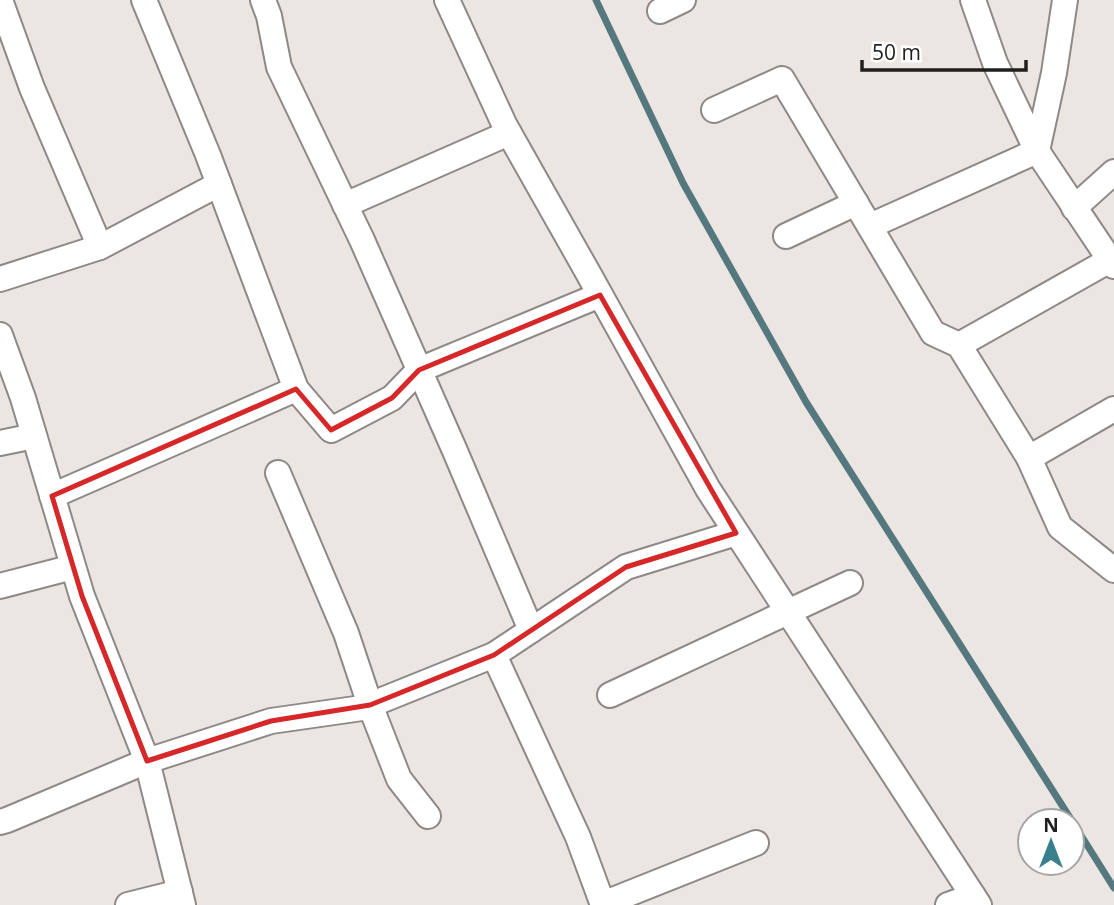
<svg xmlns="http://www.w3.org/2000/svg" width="1114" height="905" font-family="'Open Sans',sans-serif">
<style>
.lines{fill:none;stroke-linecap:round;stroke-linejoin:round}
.stream{stroke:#55787f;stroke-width:7}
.minor-casing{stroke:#8e8986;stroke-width:28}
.minor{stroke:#fff;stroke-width:24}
.marked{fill:none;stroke:#d62828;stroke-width:5;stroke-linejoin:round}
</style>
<rect width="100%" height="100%" fill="#ece6e3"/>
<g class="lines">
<g class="stream">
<polyline points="596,0 683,183 806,402 1072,821"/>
<polyline points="1072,821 1114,888"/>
</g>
<g class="minor-casing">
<g id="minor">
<polyline points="0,0 32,88 100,247"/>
<polyline points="144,0 208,155 296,389 331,430 392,398 419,370 600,295"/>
<polyline points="263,0 269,16 279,67 362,240 455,451 531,630"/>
<polyline points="447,0 505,126 587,271 708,489 979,905"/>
<polyline points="973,0 995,63 1037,151 1114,266"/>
<polyline points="660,11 683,0"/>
<polyline points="714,110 782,79 933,333 959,345 1029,458 1060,527 1114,570"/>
<polyline points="345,205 509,133"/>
<polyline points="1074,208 1114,172"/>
<polyline points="870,226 1037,151 1054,73 1065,0"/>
<polyline points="786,236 856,203"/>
<polyline points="0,279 100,247 219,184"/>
<polyline points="0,335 23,398 82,596 147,761 183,905"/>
<polyline points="959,345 1110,260"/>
<polyline points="0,443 34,436"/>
<polyline points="1029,458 1114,409"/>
<polyline points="278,473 346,633 370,705 399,779 428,816"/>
<polyline points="52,496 296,389"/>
<polyline points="0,586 73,567"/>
<polyline points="494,655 578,837 603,905"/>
<polyline points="610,695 850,583"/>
<polyline points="0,822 7,820 147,761 271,721 362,708 370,705 494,655 626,567 736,533"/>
<polyline points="603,904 756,843"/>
<polyline points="128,905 180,892"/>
<polyline points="948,905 973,896"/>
</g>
</g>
<use href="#minor" class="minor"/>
</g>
<path class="marked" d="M600 295 736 533 626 567 494 655 370 705 271 721 147 761 82 596 52 496 296 389 331 430 392 398 419 370Z"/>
<g transform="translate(1051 842)"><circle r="33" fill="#ffffff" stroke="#a6a5a5" stroke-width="2"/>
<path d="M0-5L12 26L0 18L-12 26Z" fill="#3a7f8c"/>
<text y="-10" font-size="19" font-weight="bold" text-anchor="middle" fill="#211f1e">N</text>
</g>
<path d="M862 60v10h164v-10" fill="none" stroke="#211f1e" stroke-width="3.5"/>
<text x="872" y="60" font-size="21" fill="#211f1e" stroke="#ffffff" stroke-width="5" paint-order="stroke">50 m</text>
</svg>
